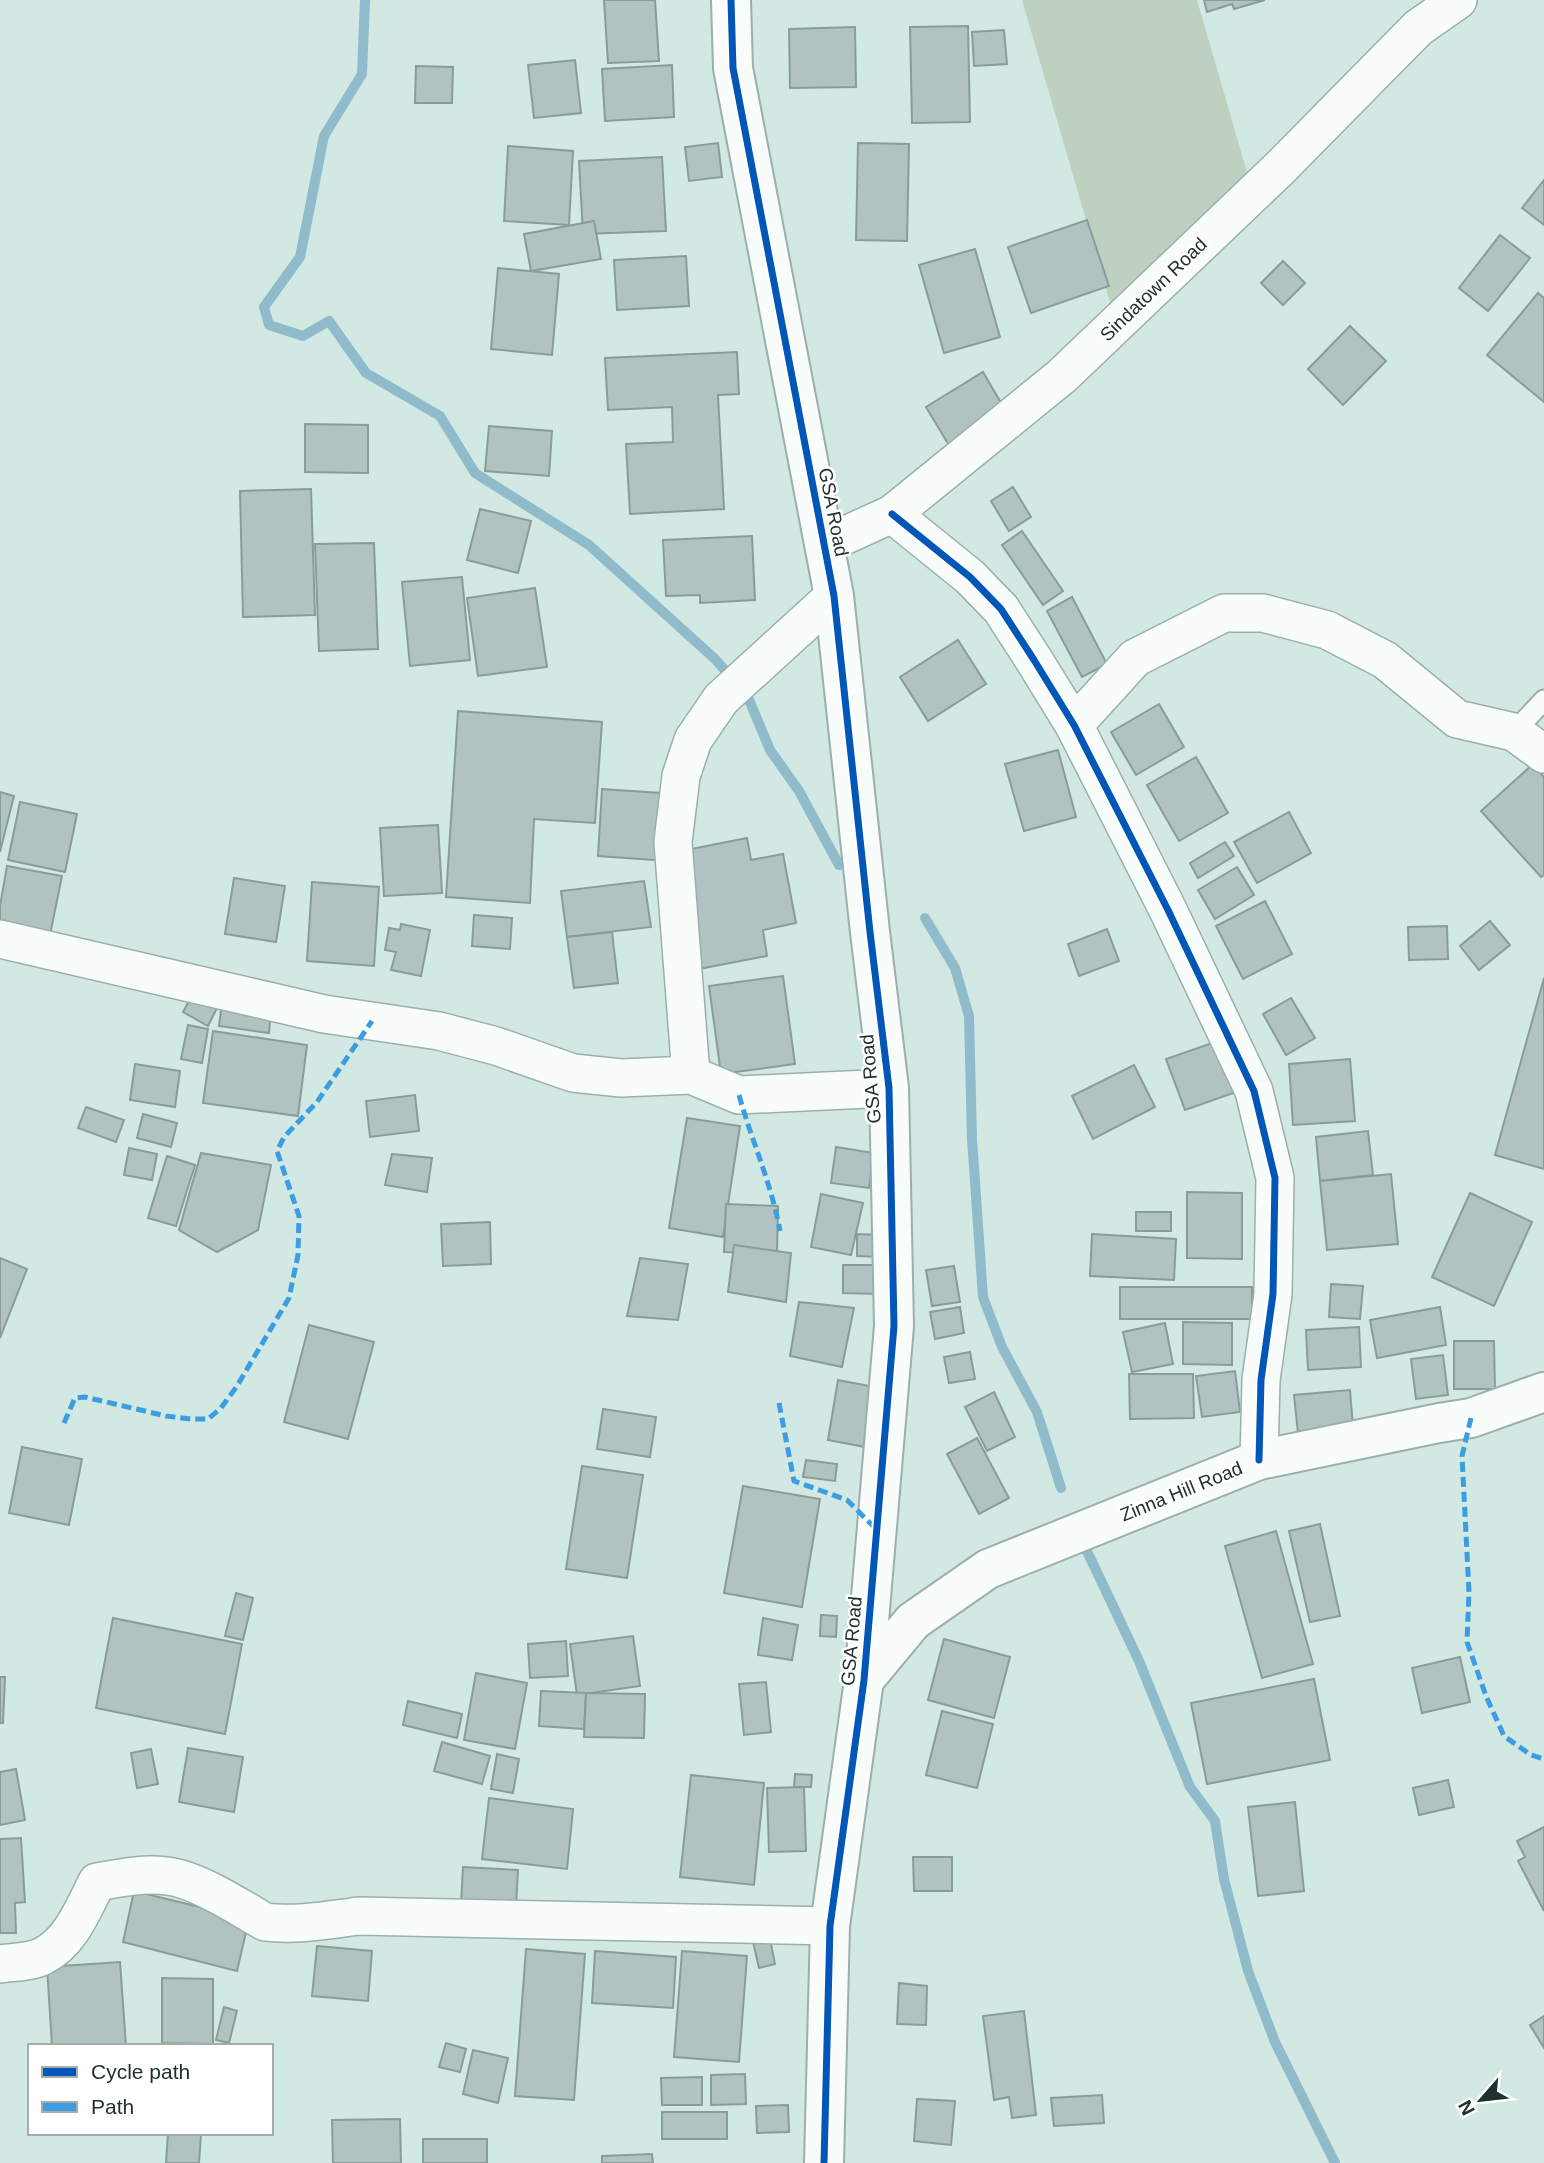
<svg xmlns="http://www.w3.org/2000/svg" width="1544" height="2163" font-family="Helvetica,sans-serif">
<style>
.green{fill:#bed0c0}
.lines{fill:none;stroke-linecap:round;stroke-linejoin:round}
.stream{stroke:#8fbbcb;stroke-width:10}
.building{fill:#b1c3c1;stroke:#8a9c9a;stroke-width:2}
.service-casing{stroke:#9dafab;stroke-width:23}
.minor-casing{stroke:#9dafab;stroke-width:40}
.tertiary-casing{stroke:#9dafab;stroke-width:42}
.service{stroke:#f8fcfb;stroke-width:19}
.minor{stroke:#f8fcfb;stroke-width:37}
.tertiary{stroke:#f8fcfb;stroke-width:38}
.quiet{stroke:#3c9de1;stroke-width:5;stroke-dasharray:10 5;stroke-linecap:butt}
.cycleway-casing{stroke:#fff;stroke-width:11}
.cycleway{stroke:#0057b8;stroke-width:7}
.labels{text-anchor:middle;stroke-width:5;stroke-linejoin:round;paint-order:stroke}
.street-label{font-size:19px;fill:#21322e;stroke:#fff}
</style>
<rect width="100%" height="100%" fill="#d1e8e3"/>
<polygon class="green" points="1022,0 1197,0 1253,193 1112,309"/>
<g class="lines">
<g class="stream">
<polyline points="365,0 362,74 324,136 300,257 264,307 269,325 303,336 329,321 366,373 440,416 475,473 589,545 715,659 747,695 770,750 799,791 839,865"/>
<polyline points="925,918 955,968 969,1016 972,1139 983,1297 1002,1347 1037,1412 1061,1488"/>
<polyline points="1086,1549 1139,1661 1190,1787 1215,1821 1224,1879 1248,1971 1275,2042 1335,2163"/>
</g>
</g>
<g class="building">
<polygon points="604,0 655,0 659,61 608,63"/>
<polygon points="1204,0 1265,0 1234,9 1232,4 1207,12"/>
<polygon points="968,26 970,122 912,123 910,27"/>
<polygon points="855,27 856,87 790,88 789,29"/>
<polygon points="1004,30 1007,64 974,66 972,32"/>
<polygon points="575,60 581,113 534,118 528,65"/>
<polygon points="672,65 674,117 605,121 602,69"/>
<polygon points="416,66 453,67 452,103 415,103"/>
<polygon points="718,143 722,177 689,181 685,147"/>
<polygon points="858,143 909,144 907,241 856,240"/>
<polygon points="508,146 573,151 569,225 504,221"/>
<polygon points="662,157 666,231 583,234 579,161"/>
<polygon points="1544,180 1544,225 1522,208"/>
<polygon points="1087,220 1109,286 1031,313 1008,247"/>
<polygon points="594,221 601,259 531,271 524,234"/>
<polygon points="1500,235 1530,258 1488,311 1459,288"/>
<polygon points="975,249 1000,337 944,353 919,265"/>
<polygon points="686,256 689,306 617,310 614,260"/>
<polygon points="1283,261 1305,283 1283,305 1261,283"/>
<polygon points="498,268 559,274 552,355 491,349"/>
<polygon points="1538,293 1544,298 1544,402 1487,355"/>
<polygon points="1350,326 1386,361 1343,405 1308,369"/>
<polygon points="737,352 739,394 718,395 724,509 630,514 626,444 673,442 672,407 608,410 605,358"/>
<polygon points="983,372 1007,413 950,447 926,407"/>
<polygon points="305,424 368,425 368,473 305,472"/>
<polygon points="489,426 552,431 549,476 485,471"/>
<polygon points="1013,487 1031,517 1009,531 991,501"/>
<polygon points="311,489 315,615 243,617 240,491"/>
<polygon points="480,509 531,521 518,573 467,560"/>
<polygon points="1022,531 1063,591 1043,605 1002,545"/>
<polygon points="752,536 755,600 700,603 700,595 666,596 663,540"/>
<polygon points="374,543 378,649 319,651 315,544"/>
<polygon points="462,577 470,660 410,666 402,582"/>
<polygon points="535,588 547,667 478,676 467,598"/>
<polygon points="1072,597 1107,664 1082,677 1047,611"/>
<polygon points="958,640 986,684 928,721 900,677"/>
<polygon points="1159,704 1184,747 1136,775 1111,732"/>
<polygon points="458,711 602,722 595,823 534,819 530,903 446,897"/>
<polygon points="1058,750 1076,817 1024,831 1005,764"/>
<polygon points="1196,757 1228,813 1179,841 1147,785"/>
<polygon points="1533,764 1544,777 1544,875 1541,877 1481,811"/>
<polygon points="602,789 661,793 668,861 598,856"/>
<polygon points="0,792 14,796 0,852"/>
<polygon points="20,802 77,814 65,872 8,860"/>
<polygon points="1289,812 1311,853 1257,883 1234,842"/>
<polygon points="438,825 442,893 384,896 380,828"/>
<polygon points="747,838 751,860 783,854 796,923 763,930 767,956 699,969 676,852"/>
<polygon points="1225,842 1234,856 1198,878 1190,863"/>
<polygon points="7,866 62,876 50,935 0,926 0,906"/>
<polygon points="1237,867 1254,895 1215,919 1198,890"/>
<polygon points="234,878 285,886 276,942 225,934"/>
<polygon points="644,881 651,927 567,937 561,891"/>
<polygon points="312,882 379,887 374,966 307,961"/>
<polygon points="1265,901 1292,954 1243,979 1216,926"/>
<polygon points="474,915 512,918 510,949 472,946"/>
<polygon points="1490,921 1510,945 1479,970 1460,946"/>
<polygon points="401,924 430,930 421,976 391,970 396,952 385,950 389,928 400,930"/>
<polygon points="1447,926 1448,959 1409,960 1408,927"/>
<polygon points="1107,929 1119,961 1079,976 1068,944"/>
<polygon points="612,932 618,983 574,988 567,937"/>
<polygon points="783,976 795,1064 721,1074 709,986"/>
<polygon points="1544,978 1544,1169 1495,1155"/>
<polygon points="193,993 218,1006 208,1026 183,1012"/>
<polygon points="1291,998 1315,1038 1286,1055 1263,1014"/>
<polygon points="222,1003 271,1010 269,1033 219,1026"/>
<polygon points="188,1025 208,1029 202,1063 181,1059"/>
<polygon points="213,1031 307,1045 298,1116 203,1103"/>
<polygon points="1221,1040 1239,1091 1185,1110 1166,1059"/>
<polygon points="1350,1059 1355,1121 1293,1125 1289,1064"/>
<polygon points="135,1064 180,1071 175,1107 130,1100"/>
<polygon points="1134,1065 1155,1107 1093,1139 1072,1096"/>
<polygon points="415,1095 419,1131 370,1137 366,1101"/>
<polygon points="86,1107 124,1120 116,1142 78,1128"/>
<polygon points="143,1114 177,1123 171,1147 137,1138"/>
<polygon points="687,1118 740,1126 723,1237 669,1228"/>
<polygon points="1368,1131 1373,1175 1320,1181 1316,1137"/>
<polygon points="836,1147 874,1153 869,1188 831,1183"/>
<polygon points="129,1148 157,1154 152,1180 124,1175"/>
<polygon points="201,1153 271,1165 258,1230 217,1252 179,1230"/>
<polygon points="392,1154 432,1158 427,1192 385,1185"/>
<polygon points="167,1156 195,1165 176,1226 148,1218"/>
<polygon points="1391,1174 1398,1244 1327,1250 1320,1181"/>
<polygon points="1187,1192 1242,1193 1242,1259 1187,1258"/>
<polygon points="1470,1193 1532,1222 1494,1306 1432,1277"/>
<polygon points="821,1194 863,1203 851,1255 811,1247"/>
<polygon points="726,1204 778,1206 777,1254 724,1252"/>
<rect x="1136" y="1212" width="35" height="19"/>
<polygon points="490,1222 491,1264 443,1266 441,1224"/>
<polygon points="857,1234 881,1235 881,1257 857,1256"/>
<polygon points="1092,1234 1176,1239 1174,1280 1090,1276"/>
<polygon points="734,1245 791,1253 786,1302 728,1292"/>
<polygon points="0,1258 27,1269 0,1338"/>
<polygon points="640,1258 688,1264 678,1320 627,1316"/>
<polygon points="843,1265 878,1265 878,1294 843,1293"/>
<polygon points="954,1266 960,1302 932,1306 926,1270"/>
<polygon points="1331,1284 1363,1286 1360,1319 1329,1317"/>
<rect x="1120" y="1287" width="132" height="32"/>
<polygon points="799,1302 854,1308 842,1367 790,1356"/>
<polygon points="960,1307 964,1333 935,1339 930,1312"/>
<polygon points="1440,1307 1446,1345 1377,1358 1370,1320"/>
<polygon points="1183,1322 1232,1323 1232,1365 1183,1364"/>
<polygon points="1165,1323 1173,1364 1132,1372 1123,1332"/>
<polygon points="309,1325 374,1342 348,1439 284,1422"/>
<polygon points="1359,1327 1361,1367 1308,1370 1306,1330"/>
<polygon points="1454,1341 1494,1341 1495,1389 1454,1389"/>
<polygon points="970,1352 975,1379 949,1383 944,1357"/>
<polygon points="1443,1355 1448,1395 1416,1399 1411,1359"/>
<polygon points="1235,1371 1240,1412 1202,1417 1196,1376"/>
<polygon points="1129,1374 1193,1374 1194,1418 1130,1419"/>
<polygon points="838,1380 880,1388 870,1448 828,1440"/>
<polygon points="1350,1390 1353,1427 1298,1433 1294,1395"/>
<polygon points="994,1392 1015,1437 987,1451 965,1407"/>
<polygon points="603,1409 656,1417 650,1457 597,1449"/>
<polygon points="977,1438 1009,1498 979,1514 947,1454"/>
<polygon points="22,1447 82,1459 69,1525 9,1513"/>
<polygon points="806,1460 837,1464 835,1481 803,1477"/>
<polygon points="582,1466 643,1475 627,1578 566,1569"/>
<polygon points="743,1486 820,1499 802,1607 724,1593"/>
<polygon points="1320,1524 1340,1616 1310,1622 1289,1531"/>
<polygon points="1276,1531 1313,1664 1262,1678 1225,1546"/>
<polygon points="236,1593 253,1598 243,1640 225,1636"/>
<polygon points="821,1615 837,1616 836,1637 820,1636"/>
<polygon points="113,1618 242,1644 225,1734 96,1708"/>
<polygon points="763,1618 798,1625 792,1660 758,1655"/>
<polygon points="633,1636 640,1686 577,1695 570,1644"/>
<polygon points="944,1639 1010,1657 994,1718 928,1700"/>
<polygon points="566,1641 568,1676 530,1678 528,1644"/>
<polygon points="1460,1657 1470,1702 1422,1713 1412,1668"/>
<polygon points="476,1673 527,1683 515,1749 464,1740"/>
<polygon points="0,1677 5,1677 3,1723 0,1723"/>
<polygon points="1314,1679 1330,1760 1207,1784 1191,1703"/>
<polygon points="766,1682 771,1732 744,1735 739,1684"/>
<polygon points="541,1691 586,1693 584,1729 539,1726"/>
<polygon points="586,1693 645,1694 644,1738 584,1737"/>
<polygon points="408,1701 462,1714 457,1738 403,1725"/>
<polygon points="942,1711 993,1724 977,1788 926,1775"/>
<polygon points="442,1742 490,1756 482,1784 434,1771"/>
<polygon points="188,1748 243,1757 234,1812 179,1802"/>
<polygon points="151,1749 158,1784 137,1788 131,1753"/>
<polygon points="497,1754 519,1759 513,1793 491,1789"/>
<polygon points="16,1769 25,1820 0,1825 0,1772"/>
<polygon points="795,1774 812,1775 811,1787 794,1787"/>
<polygon points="691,1775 764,1783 754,1885 680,1877"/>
<polygon points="1448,1780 1454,1807 1419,1815 1413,1788"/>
<polygon points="804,1787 806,1851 769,1852 767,1788"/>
<polygon points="489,1798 573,1809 567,1869 482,1859"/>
<polygon points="1295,1802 1304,1891 1258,1896 1248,1807"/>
<polygon points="1544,1827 1544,1911 1518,1861 1525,1857 1517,1841"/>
<polygon points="21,1838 25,1902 15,1903 16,1933 0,1933 0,1839"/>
<polygon points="913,1857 952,1857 952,1891 914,1891"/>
<polygon points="463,1867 518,1870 516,1907 461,1904"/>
<polygon points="134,1891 249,1919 237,1971 123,1942"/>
<polygon points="768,1929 775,1964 759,1968 751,1933"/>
<polygon points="317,1946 372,1951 368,2001 312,1996"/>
<polygon points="526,1949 585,1954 574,2100 515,2096"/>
<polygon points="595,1951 676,1957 673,2008 592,2003"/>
<polygon points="682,1951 747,1956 739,2062 674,2057"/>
<polygon points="120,1962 126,2046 52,2046 47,1967"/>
<polygon points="162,1978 213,1979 213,2044 162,2043"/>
<polygon points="899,1983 927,1986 926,2025 897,2024"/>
<polygon points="224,2007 237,2011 229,2043 216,2040"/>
<polygon points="1024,2011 1036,2115 1012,2118 1009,2097 994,2100 983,2016"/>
<polygon points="1544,2016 1544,2048 1530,2025"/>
<polygon points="446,2043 466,2049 460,2072 439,2067"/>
<polygon points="473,2050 508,2058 498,2103 463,2094"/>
<polygon points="745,2074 746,2104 711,2105 711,2075"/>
<polygon points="702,2077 702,2105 662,2105 661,2078"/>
<polygon points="1102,2095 1104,2123 1054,2126 1051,2098"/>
<polygon points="917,2099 955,2101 951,2145 914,2141"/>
<polygon points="788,2105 789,2132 757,2133 756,2106"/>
<rect x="662" y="2112" width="65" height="27"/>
<polygon points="400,2119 401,2163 333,2163 332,2120"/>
<polygon points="168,2133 201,2134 199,2163 166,2163"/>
<rect x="423" y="2139" width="64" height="24"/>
<polygon points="652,2154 653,2163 602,2163 602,2156"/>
</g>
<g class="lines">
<g class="service-casing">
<polyline id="service" points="1514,732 1544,700"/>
</g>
<g class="minor-casing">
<g id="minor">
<polyline points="892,514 970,577 1001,609 1034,660 1074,725 1168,910 1254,1091 1275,1178 1273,1294 1261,1380 1259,1460"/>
<polyline points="824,545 892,514 1062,376 1280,168 1418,28 1458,0"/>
<polyline points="1074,725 1135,658 1224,613 1263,613 1327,630 1385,660 1457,719 1514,732 1544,754"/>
<polyline points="0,939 324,1014 439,1031 496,1046 573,1073 621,1078 691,1075 739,1095 889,1088"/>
<polyline points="691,1075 673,842 681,776 693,740 721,699 834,596"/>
<path d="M0 1964C13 1962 32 1962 43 1956 71 1942 83 1909 97 1882 119 1878 143 1873 167 1876 196 1879 239 1907 265 1922 296 1926 328 1920 359 1916L830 1926"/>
</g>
</g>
<g class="tertiary-casing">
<g id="tertiary">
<polyline points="731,0 733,68 834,596 870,932 889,1088 894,1326 864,1680 830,1926 824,2163"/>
<polyline points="864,1680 913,1621 988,1569 1259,1460 1439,1423 1471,1418 1544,1392"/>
</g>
</g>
<use href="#service" class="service"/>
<use href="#minor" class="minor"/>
<use href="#tertiary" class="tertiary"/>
<g class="quiet">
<path d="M739 1095C752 1142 771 1182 780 1231"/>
<polyline points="779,1403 794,1481 847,1500 877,1530"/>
<polyline points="1471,1418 1462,1456 1469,1592 1467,1642 1486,1696 1504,1736 1531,1755 1544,1759"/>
<polyline points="64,1423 75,1398 85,1397 166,1416 191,1419 208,1419 221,1408 237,1386 289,1298 298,1255 299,1216 277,1151 284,1137 317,1102 372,1021"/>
</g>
<g class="cycleway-casing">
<g id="cycleway">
<polyline points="731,0 733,68 834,596 870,932 889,1088 894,1326 864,1680 830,1926 824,2163"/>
<polyline points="892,514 970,577 1001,609 1034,660 1074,725 1168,910 1254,1091 1275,1178 1273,1294 1261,1380 1259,1460"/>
</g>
</g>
<use href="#cycleway" class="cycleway"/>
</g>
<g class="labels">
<g class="street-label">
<text transform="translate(1153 289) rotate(-44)" y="7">Sindatown Road</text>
<text transform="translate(834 512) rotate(79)" y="7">GSA Road</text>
<text transform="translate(870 1079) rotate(-95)" y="7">GSA Road</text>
<text transform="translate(1181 1491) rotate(-22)" y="7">Zinna Hill Road</text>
<text transform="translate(851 1641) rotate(-85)" y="7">GSA Road</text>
</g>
</g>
<rect x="28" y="2044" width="245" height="91" fill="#ffffff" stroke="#a6adab" stroke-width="2"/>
<rect x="42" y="2067" width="35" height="10" fill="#0057b8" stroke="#a6adab" stroke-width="2"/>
<text x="91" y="2079" font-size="21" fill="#21322e">Cycle path</text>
<rect x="42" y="2102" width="35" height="10" fill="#3c9de1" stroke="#a6adab" stroke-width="2"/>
<text x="91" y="2114" font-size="21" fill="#21322e">Path</text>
<g transform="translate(1481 2100) rotate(242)" stroke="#ffffff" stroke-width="5" paint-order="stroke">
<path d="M0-5L12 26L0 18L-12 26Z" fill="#21322e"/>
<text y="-10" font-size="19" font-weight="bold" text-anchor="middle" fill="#21322e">N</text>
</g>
</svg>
